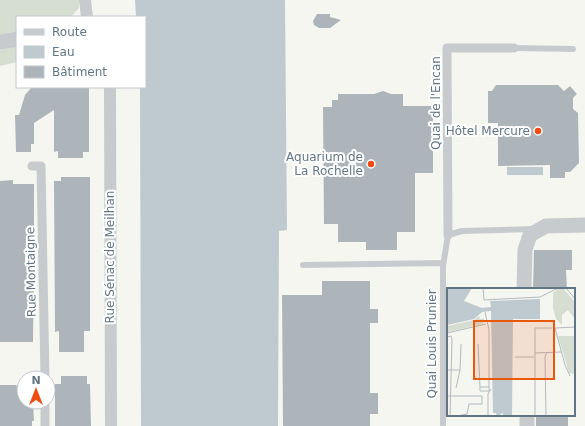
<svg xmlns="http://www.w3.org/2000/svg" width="585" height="426" font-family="'DejaVu Sans',sans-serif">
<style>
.green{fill:#d6ded2}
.water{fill:#becacf}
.building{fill:#adb5ba}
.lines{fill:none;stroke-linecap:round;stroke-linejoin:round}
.service{stroke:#c8cbce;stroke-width:6}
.pedestrian{stroke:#c8cbce;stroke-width:9}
.minor{stroke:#c8cbce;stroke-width:12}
.tertiary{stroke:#c8cbce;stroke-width:15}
.poi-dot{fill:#f14b16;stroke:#fff;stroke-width:1.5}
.labels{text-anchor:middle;stroke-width:4;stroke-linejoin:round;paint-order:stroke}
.street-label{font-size:12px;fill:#627585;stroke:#fff}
.poi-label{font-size:12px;fill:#627585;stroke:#fff;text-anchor:end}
.inset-river{fill:none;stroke:#becacf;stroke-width:2}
.inset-road{fill:none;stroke:#b2bac0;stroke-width:1}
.view{fill:#e8590c;fill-opacity:0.15;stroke:#e8590c;stroke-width:2}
.inset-edge{fill:none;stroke:#627585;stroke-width:2}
</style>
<rect width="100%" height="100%" fill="#f6f6f1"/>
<g class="green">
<polygon points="0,0 79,0 79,8 71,17 17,17 17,31 0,35"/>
<polygon points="17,46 17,62 0,66 0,50"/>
</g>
<g class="water">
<polygon points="135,0 285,0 287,230 279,231 278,426 141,426 140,87 145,87 145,17 136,17"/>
<rect x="507" y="167" width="36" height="8"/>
</g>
<g class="building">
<polygon points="317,14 330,14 330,17 341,20 330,28 319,28 314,25 313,21"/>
<polygon points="496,85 558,85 564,91 570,86 577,94 573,98 573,109 578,113 579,163 570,172 565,172 565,178 550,178 550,165 498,166 498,123 488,123 488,91 492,91"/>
<polygon points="32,87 89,87 89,152 83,152 83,158 58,158 58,151 54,152 54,110 34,123 34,144 31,144 31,152 16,152 15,115 19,115 25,95"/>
<polygon points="383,91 391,94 403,94 403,106 433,106 433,173 415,173 415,232 397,232 397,250 366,250 366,242 338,242 338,224 324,224 323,107 332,107 332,100 338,100 338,94 374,94"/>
<polygon points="61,177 90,177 90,331 84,331 84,352 59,352 59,331 55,332 54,181 61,181"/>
<polygon points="13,180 13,184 34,184 34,240 32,246 25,248 25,266 34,267 33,342 0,342 0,181"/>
<polygon points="534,250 572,250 572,270 566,270 567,289 533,289"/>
<polygon points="322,281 370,281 370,309 378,309 378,323 370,323 370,393 378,393 378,414 370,414 370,426 283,426 282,295 322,295"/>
<polygon points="61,376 87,376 87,384 90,384 91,426 55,426 55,384 61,384"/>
<polygon points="0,385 16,385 24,390 24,402 33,402 34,421 32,421 32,426 0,426"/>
<rect x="536" y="415" width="32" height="11"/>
</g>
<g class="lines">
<g class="service">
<polyline points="514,48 573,49"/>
<polyline points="303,265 443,263 443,426"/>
<polyline points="443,266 448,235 462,231 534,229"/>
</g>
<g class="pedestrian">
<polyline points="32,166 41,166 45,378"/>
<polyline points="448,235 447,48 514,48"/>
<polyline points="45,402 45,426"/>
</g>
<g class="minor">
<polyline points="85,0 87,17"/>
<polyline points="110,87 111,426"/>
</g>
<g class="tertiary">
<polyline points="0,42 17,39"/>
<polyline points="524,289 525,250 530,235 546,226 585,225"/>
<polyline points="527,415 527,426"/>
</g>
</g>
<g class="poi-dot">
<circle cx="538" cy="131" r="4"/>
<circle cx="371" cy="164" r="4"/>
</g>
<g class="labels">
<g class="street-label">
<text transform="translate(436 103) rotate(-90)" y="4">Quai de l'Encan</text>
<text transform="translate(110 257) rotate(-90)" y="4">Rue Sénac de Meilhan</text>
<text transform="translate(31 272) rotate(-91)" y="4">Rue Montaigne</text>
<text transform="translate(432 344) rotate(-90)" y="4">Quai Louis Prunier</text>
</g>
<g class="poi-label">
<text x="530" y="135">Hôtel Mercure</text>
<text x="363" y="161">Aquarium de<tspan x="363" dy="14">La Rochelle</tspan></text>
</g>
</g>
<g transform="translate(447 288)">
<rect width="128" height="128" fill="#f6f6f1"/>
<path d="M112 0H116L128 14V31L121 22 115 27V37L109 31 106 20V5ZM32 28 33 31 37 30 36 36 0 44V38L27 32ZM111 48H128V86L122 85Z" fill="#d6ded2"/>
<path d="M0 0H25L17 13 35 20 44 19 43 13 93 11V31H66L65 128H56V125L50 128 49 125H46L44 23 35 24 27 31 0 37Z" fill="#becacf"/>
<path class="inset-river" d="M0 8 9 0M5 31 12 0"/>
<path class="inset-road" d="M36 0 37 12 93 9 111 0M119 0 128 11M38 24 42 42V103H33V99H42M108 40 118 77 123 88M108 40 128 39M0 45 39 36M0 49 4 48 5 51 3 128M31 56 33 99M88 65 114 64M68 69H87M0 82H13L14 56M9 100 13 82M0 108H35V116H22L20 126 11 128M41 128V106L44 101M88 128V40H105M99 128 98 69 100 64"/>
<path class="view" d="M27 33H107V91H27Z"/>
<rect width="128" height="128" class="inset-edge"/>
</g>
<rect x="16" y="16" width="130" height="72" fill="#ffffff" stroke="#c0c8ce"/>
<rect x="24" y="29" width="20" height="6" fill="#c8cbce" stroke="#c0c8ce"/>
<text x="52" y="36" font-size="12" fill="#627585">Route</text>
<rect x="24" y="46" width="20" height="12" fill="#becacf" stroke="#c0c8ce"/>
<text x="52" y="56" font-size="12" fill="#627585">Eau</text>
<rect x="24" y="66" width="20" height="12" fill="#adb5ba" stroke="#c0c8ce"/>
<text x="52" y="76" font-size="12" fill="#627585">Bâtiment</text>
<g transform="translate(36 390)"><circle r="19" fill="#ffffff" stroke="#c0c8ce"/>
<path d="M0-3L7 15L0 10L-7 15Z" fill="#f14b16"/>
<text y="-6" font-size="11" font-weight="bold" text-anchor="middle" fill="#627585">N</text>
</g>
</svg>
